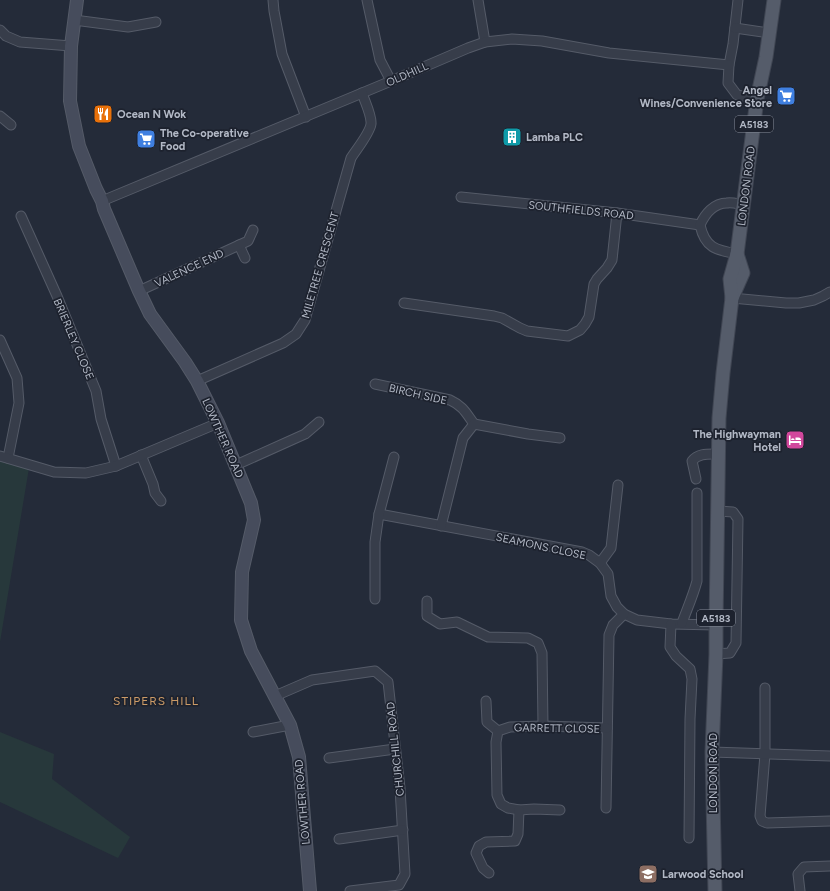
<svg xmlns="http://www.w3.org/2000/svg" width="830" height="891" font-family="Figtree,sans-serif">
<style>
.green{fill:#27383b}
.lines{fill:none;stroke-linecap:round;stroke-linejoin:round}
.street-casing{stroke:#555b68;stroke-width:11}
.secondary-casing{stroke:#555b68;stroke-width:14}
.primary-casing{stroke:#404653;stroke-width:15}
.street{stroke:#373d4a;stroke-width:9}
.secondary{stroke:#464c5c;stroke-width:12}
.primary{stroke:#555c6a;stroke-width:13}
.labels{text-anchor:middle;stroke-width:3.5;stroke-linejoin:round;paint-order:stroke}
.shield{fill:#1d222e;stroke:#858b98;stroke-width:1}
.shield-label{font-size:10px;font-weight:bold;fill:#b2b8c5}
.street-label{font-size:11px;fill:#b2b8c5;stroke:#1d222e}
.poi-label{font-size:11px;font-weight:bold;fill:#b2b8c5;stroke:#1d222e;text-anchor:start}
.neighbourhood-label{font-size:12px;letter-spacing:1px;fill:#cc9b67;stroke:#1d222e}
</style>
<rect width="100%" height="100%" fill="#242b39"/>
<g class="green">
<polygon points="0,460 29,468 0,642"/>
<polygon points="0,732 54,754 52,779 130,837 118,858 0,802"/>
</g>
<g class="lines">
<g class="street-casing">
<g id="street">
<polyline points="273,0 274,11 282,54 306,117"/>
<polyline points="367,0 380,60 391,81"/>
<polyline points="478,0 485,42"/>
<polyline points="738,0 733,44 729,65 728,83 737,95 757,99"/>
<polyline points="74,20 128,27 156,22"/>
<polyline points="735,28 769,33"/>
<polyline points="0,30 6,36 20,42 71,46"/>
<polyline points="0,116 11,125"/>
<polyline points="461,197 617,213 700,225"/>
<polyline points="102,201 391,81 468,48 485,42 512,39 542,41 609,53 729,65"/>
<polyline points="21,216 57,296 96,391 101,419 116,466"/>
<polyline points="239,245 245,258"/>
<path d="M737 254C716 250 705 248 700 225 705 214 714 203 727 203 732 202 738 204 744 205"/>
<polyline points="139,291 248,241 253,230"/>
<polyline points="732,298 786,303 799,303 814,300 823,296 830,292"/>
<polyline points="404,303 494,316 502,318 520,328 527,331 568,336 580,330 585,324 589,317 594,284 597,279 607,268 612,260 617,213"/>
<polyline points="0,340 17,378 19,403 8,458"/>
<path d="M197 381 283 343 296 334 305 320 351 158C356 150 370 133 371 124 372 116 365 102 362 93"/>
<path d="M375 384 450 400C463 406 466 413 474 424"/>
<polyline points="141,455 153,484 155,493 161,501"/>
<polyline points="0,456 54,472 86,473 116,466 218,423"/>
<polyline points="236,465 305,434 319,422"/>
<path d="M696 479 692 461C698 453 708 454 718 454"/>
<polyline points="379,514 582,552 589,555 600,563 608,574 611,596 617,607 624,614 637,620 671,624 716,625"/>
<polyline points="441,526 463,438 474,424 528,434 560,438"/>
<polyline points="600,563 611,548 618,485"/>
<polyline points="375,599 375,542 379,514 394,457"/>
<polyline points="427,601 427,616 440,624 457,622 488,637 528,638 538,643 542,653 543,726"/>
<path d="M682 623C687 609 693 596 697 581V493"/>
<polyline points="671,624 670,647 676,656 690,669 692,679 690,719 689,838"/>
<polyline points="716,654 730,653 736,643 738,519 733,512 718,511"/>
<polyline points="765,688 765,754 760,816 762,821 767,823 830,821"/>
<polyline points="275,696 312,680 375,671 388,682 400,788 405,874 399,885 350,891"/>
<polyline points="486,701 487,722 498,731"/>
<polyline points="253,732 290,725"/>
<polyline points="712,752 830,756"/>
<polyline points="329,758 395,749"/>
<polyline points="606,808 609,635 613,625 624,614"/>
<polyline points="560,810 534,809 519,810 508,808 501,804 497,795 496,742 498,731 510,727 543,726 607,728"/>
<polyline points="339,839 403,830"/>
<polyline points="489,873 483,868 476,853 479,846 486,842 515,841 518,834 519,810"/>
<polyline points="800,891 798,874 804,867 830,866"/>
</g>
</g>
<g class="secondary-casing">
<polyline id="secondary" points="77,0 71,46 70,101 79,146 96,189 102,201 104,209 139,291 150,314 185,362 197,381 218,423 251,503 254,520 242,572 241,620 251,651 290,725 299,757 310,891"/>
</g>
<g class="primary-casing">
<g id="primary">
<polyline points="732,298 743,273 737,254"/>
<polyline points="715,891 712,752 716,654 716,625 719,418 723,373 732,298 730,279 737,254 757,99 766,57 774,0"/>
</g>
</g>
<use href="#street" class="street"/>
<use href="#secondary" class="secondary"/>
<use href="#primary" class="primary"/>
</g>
<defs>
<g id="supermarket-square" transform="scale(1)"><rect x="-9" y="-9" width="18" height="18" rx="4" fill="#3f7fe0" stroke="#1d222e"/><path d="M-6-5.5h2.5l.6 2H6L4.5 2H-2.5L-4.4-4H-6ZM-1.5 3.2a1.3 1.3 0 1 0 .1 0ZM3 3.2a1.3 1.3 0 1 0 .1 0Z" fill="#fff"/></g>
<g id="restaurant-square" transform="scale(1)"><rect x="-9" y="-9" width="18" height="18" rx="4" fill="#e8710a" stroke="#1d222e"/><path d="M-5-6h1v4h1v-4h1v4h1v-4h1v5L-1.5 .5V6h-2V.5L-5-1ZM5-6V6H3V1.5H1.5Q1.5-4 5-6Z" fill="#fff"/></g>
<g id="building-square" transform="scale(1)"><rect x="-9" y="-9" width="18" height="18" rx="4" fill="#0f9aa8" stroke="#1d222e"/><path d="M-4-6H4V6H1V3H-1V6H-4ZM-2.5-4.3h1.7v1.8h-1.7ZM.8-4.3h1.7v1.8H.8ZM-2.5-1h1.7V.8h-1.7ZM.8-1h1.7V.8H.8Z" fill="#fff"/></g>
<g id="hotel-square" transform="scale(1)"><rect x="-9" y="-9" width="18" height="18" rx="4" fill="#d1479c" stroke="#1d222e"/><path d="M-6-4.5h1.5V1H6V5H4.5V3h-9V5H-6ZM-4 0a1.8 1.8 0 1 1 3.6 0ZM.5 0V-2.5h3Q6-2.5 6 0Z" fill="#fff"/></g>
<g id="school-square" transform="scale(1)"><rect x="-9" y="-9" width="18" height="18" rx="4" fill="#8d6e63" stroke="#1d222e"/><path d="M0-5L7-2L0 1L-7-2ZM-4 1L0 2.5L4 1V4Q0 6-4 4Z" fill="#fff"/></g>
</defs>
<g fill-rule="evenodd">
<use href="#supermarket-square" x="786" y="96"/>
<use href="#restaurant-square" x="103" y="114"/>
<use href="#building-square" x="512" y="137"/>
<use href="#supermarket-square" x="146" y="139"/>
<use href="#hotel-square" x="795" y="440"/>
<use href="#school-square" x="648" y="874"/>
</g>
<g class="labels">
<g class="shield">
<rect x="735" y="116" width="38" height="16" rx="3"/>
<rect x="697" y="610" width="38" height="16" rx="3"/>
</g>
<g class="shield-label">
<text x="754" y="128">A5183</text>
<text x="716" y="622">A5183</text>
</g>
<g class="street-label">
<text transform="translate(407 74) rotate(-24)" y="4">OLDHILL</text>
<text transform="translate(746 186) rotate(-83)" y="4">LONDON ROAD</text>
<text transform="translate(581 210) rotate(6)" y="4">SOUTHFIELDS ROAD</text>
<text transform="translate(320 265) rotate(-74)" y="4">MILETREE CRESCENT</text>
<text transform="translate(189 268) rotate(-25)" y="4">VALENCE END</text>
<text transform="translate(74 339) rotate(67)" y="4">BRIERLEY CLOSE</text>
<text transform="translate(418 394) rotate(13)" y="4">BIRCH SIDE</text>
<text transform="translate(223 438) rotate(66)" y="4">LOWTHER ROAD</text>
<text transform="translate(541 546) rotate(12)" y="4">SEAMONS CLOSE</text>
<text transform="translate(557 728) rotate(1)" y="4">GARRETT CLOSE</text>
<text transform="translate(395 749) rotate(-96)" y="4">CHURCHILL ROAD</text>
<text transform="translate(713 773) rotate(-90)" y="4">LONDON ROAD</text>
<text transform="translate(302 802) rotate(-95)" y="4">LOWTHER ROAD</text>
</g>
<g class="poi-label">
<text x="772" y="94" text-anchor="end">Angel<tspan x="772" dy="13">Wines/Convenience Store</tspan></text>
<text x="117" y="118">Ocean N Wok</text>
<text x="160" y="137">The Co-operative<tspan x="160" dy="13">Food</tspan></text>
<text x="526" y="141">Lamba PLC</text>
<text x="781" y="438" text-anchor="end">The Highwayman<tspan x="781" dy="13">Hotel</tspan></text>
<text x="662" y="878">Larwood School</text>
</g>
<g class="neighbourhood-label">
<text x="156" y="705">STIPERS HILL</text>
</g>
</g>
</svg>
